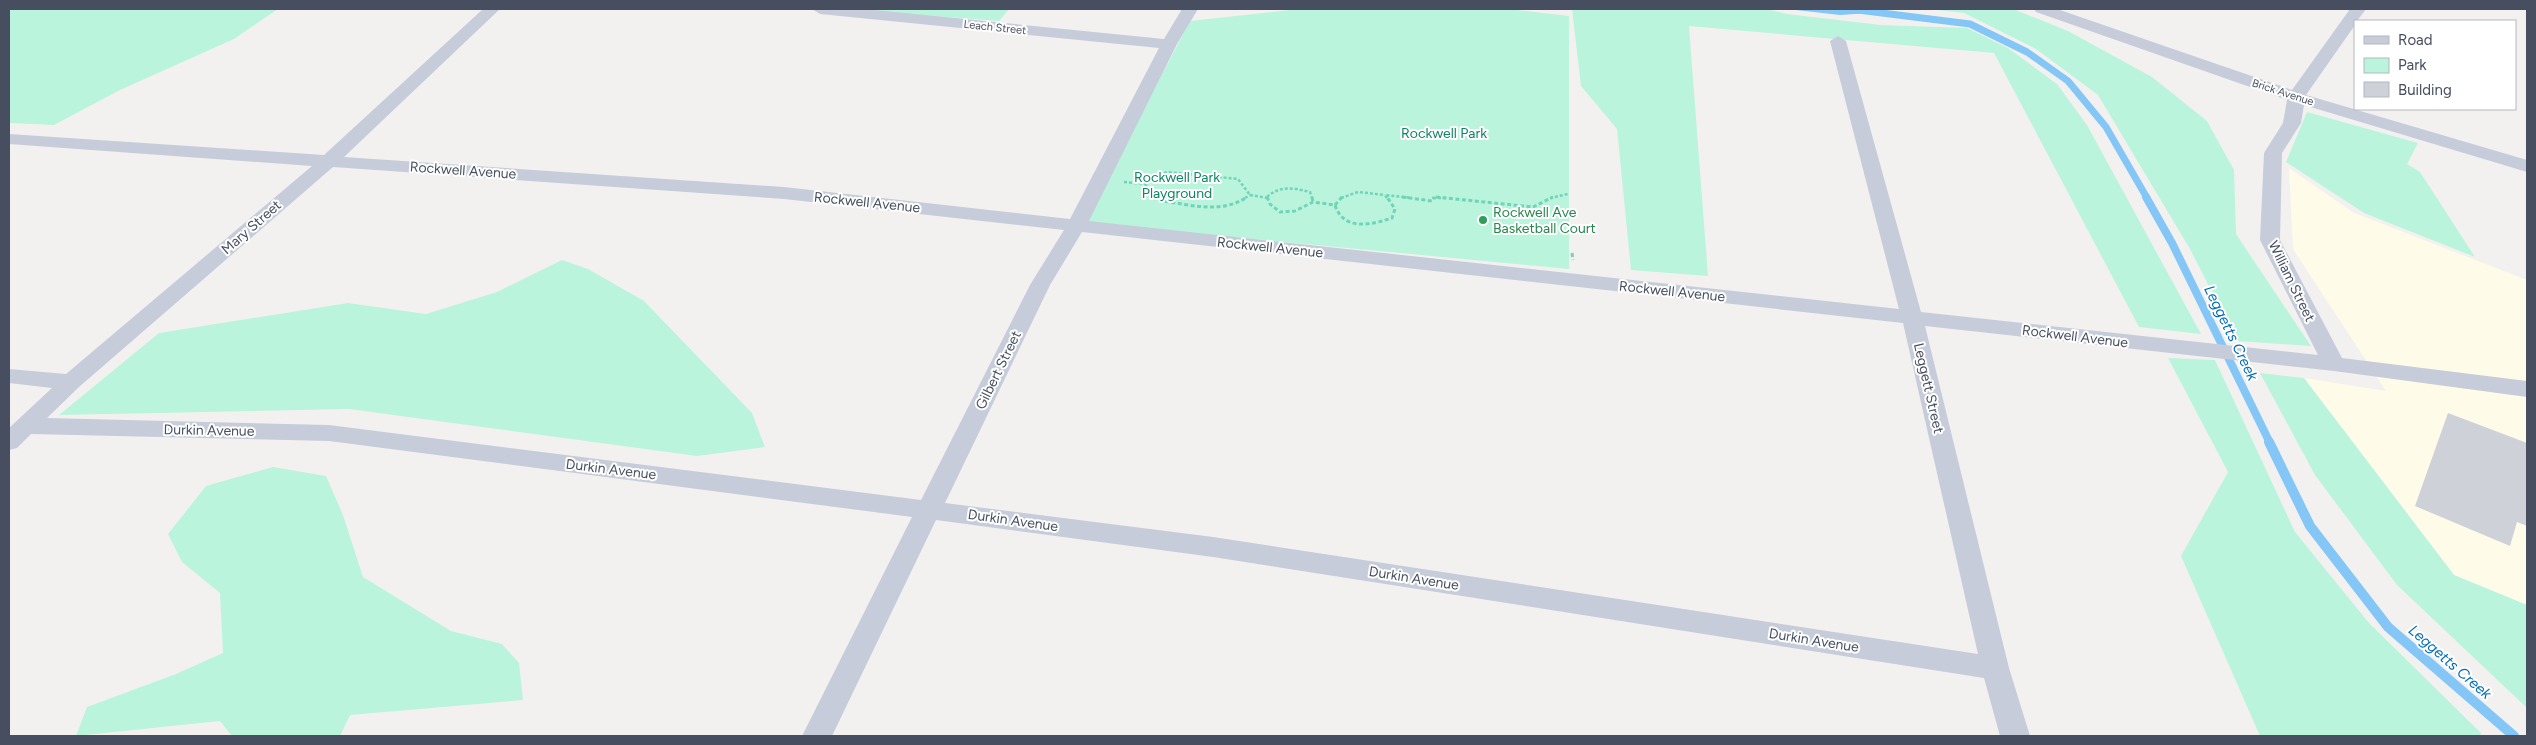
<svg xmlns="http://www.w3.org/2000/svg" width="2536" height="745" font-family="Figtree,sans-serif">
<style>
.commercial{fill:#fefce9}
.green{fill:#bbf4dd}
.water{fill:#84c6f5}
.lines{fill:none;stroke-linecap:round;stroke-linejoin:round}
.stream-far2{stroke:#84c6f5;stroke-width:7}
.stream-far1{stroke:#84c6f5;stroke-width:8}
.stream{stroke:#84c6f5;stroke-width:10}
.building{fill:#cfd1d8}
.path-far1{stroke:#70d5b8;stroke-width:2.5;stroke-dasharray:3 2;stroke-linecap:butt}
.path{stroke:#70d5b8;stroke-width:3;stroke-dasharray:4 2.5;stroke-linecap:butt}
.street{fill:#c6ccd9;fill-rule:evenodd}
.leisure-dot{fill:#2e9e5b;stroke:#fff;stroke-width:2}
.labels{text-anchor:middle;stroke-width:4;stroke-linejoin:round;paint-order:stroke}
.far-street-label{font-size:11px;fill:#464e60;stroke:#fff}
.park-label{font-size:14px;fill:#0e8461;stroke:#fff}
.street-label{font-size:14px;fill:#464e60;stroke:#fff}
.leisure-label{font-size:14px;fill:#27864d;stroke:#fff;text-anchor:start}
.water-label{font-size:15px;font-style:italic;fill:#006db9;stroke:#fff}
</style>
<rect width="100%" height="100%" fill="#f3f1f0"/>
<polygon class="commercial" points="2289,168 2354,213 2527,280 2527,605 2454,575 2304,378 2386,391 2293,249"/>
<g class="green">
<polygon points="9,9 278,9 234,39 120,90 54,125 9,123"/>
<polygon points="841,9 1009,9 999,21"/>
<polygon points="1299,9 1509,9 1569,16 1569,269 1084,223 1190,21"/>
<polygon points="1572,9 1766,9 1787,14 1881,25 1967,28 2008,48 2057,84 2087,125 2201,334 2139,327 1994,53 1689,26 1708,276 1631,270 1617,129 1581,86"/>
<polygon points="1928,9 2013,9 2068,31 2152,77 2207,121 2234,170 2236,234 2311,346 2237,341 2190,249 2098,95 2036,49 1964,13"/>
<polygon points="2307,112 2418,143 2407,164 2420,172 2475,257 2364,213 2286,162"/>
<polygon points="562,260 588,269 644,301 752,413 765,447 697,456 349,409 59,415 159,333 348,303 426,314 497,292"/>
<polygon points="2168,358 2215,360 2295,532 2369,623 2481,733 2480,736 2260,736 2181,556 2228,472"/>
<polygon points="2260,373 2304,378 2454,575 2527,605 2527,708 2397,585 2315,475"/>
<polygon points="273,467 326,476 343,515 363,577 451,631 502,644 519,663 523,700 350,715 340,736 232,736 220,721 76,736 87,707 176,674 223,653 220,593 182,562 168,534 206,486"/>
</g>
<polygon class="water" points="1787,9 1871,9 1885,12 1840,15"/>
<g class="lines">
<polyline class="stream-far2" points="1850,9 1970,24 2027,52 2068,81 2106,127 2147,198"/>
<polyline class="stream-far1" points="2146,197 2172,243 2270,443"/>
<polyline class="stream" points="2269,442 2310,526 2388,627 2514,736"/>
</g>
<polygon class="building" points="2448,413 2527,443 2527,526 2517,522 2510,546 2415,506"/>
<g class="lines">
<g class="path-far1">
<polyline points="1124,182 1146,184"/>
<polyline points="1250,195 1268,198"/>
<path d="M1267 197C1280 185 1294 188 1310 192L1312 198"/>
<polyline points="1155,198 1147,193 1146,184 1152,178 1167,172 1238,179 1250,195"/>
<polyline points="1245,198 1250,195"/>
<polyline points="1341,198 1358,192 1385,195"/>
<polyline points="1387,198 1385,195 1412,198"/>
<polyline points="1433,198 1448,198"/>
<polyline points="1550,198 1568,194"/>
</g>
<g class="path">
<path d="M1153 197 1157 200C1187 204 1221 215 1247 197"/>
<path d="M1267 197 1270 204 1280 212 1295 211 1313 202 1335 205C1343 231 1371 225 1392 218L1395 209 1387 197"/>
<polyline points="1312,197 1313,202"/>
<polyline points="1402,197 1432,201 1434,197"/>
<polyline points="1436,197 1533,207 1553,197"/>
<polyline points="1335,205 1342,197"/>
<polyline points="1572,253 1573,260"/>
</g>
<path class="street" d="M483 9H500L344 157 784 187 1070 219 1159 48 820 14 812 9H865L1164 39 1182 9H1198L1177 44 1089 221 1899 309 1830 41 1838 36 1846 41 1921 312 2318 355 2260 240 2264 153 2283 123 2287 100 2036 12 2034 9H2057L2292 90 2350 9H2366L2357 21H2355V25L2306 95 2527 160V172L2304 105 2301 123 2282 153 2280 240 2342 358 2527 381V397L2334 371 1925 326 2009 668 2030 736H2000L1984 678 1213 557 936 520 832 736H802L912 517 329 441 31 434 17 448 9 450V428L52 388 9 383V369L66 374 312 166 9 144V134L324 155ZM333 167 784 199 1064 230 1030 285 921 500 329 425 47 418 79 387ZM1082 232 1903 323 1978 654 1213 537 945 503 1050 285Z"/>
</g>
<circle class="leisure-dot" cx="1483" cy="220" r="5"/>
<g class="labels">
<g class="far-street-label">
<text transform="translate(995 27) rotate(6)" y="4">Leach Street</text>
<text transform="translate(2283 92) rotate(18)" y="4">Brick Avenue</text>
</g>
<g class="park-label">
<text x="1444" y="138">Rockwell Park</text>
<text x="1177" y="182">Rockwell Park<tspan x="1177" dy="16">Playground</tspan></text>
</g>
<g class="street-label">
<text transform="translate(463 170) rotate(4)" y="5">Rockwell Avenue</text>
<text transform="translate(867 202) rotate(6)" y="5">Rockwell Avenue</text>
<text transform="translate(251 227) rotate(-41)" y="5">Mary Street</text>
<text transform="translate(1270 247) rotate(6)" y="5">Rockwell Avenue</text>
<text transform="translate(2292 281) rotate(64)" y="5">William Street</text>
<text transform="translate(1672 291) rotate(6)" y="5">Rockwell Avenue</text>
<text transform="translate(2075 336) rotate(7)" y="5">Rockwell Avenue</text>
<text transform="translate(998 370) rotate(-64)" y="5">Gilbert Street</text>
<text transform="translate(1929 388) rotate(77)" y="5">Leggett Street</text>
<text transform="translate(209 430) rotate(1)" y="5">Durkin Avenue</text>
<text transform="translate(611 469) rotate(7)" y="5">Durkin Avenue</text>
<text transform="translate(1013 520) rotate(8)" y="5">Durkin Avenue</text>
<text transform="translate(1414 578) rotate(9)" y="5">Durkin Avenue</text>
<text transform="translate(1814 640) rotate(9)" y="5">Durkin Avenue</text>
</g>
<g class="leisure-label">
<text x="1493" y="217">Rockwell Ave<tspan x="1493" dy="16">Basketball Court</tspan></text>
</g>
<g class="water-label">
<text transform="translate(2231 333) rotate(64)" y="5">Leggetts Creek</text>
<text transform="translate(2450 662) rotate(41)" y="5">Leggetts Creek</text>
</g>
</g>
<rect width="2536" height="745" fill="none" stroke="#464e60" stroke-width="20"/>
<rect x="2354" y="20" width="162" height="90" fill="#ffffff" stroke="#b5b8bf"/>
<rect x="2364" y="36" width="25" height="8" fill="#c6ccd9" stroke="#b5b8bf"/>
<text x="2398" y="45" font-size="15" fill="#464e60">Road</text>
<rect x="2364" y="58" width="25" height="15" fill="#bbf4dd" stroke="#b5b8bf"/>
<text x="2398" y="70" font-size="15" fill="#464e60">Park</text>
<rect x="2364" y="82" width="25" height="15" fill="#cfd1d8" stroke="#b5b8bf"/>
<text x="2398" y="95" font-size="15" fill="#464e60">Building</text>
</svg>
